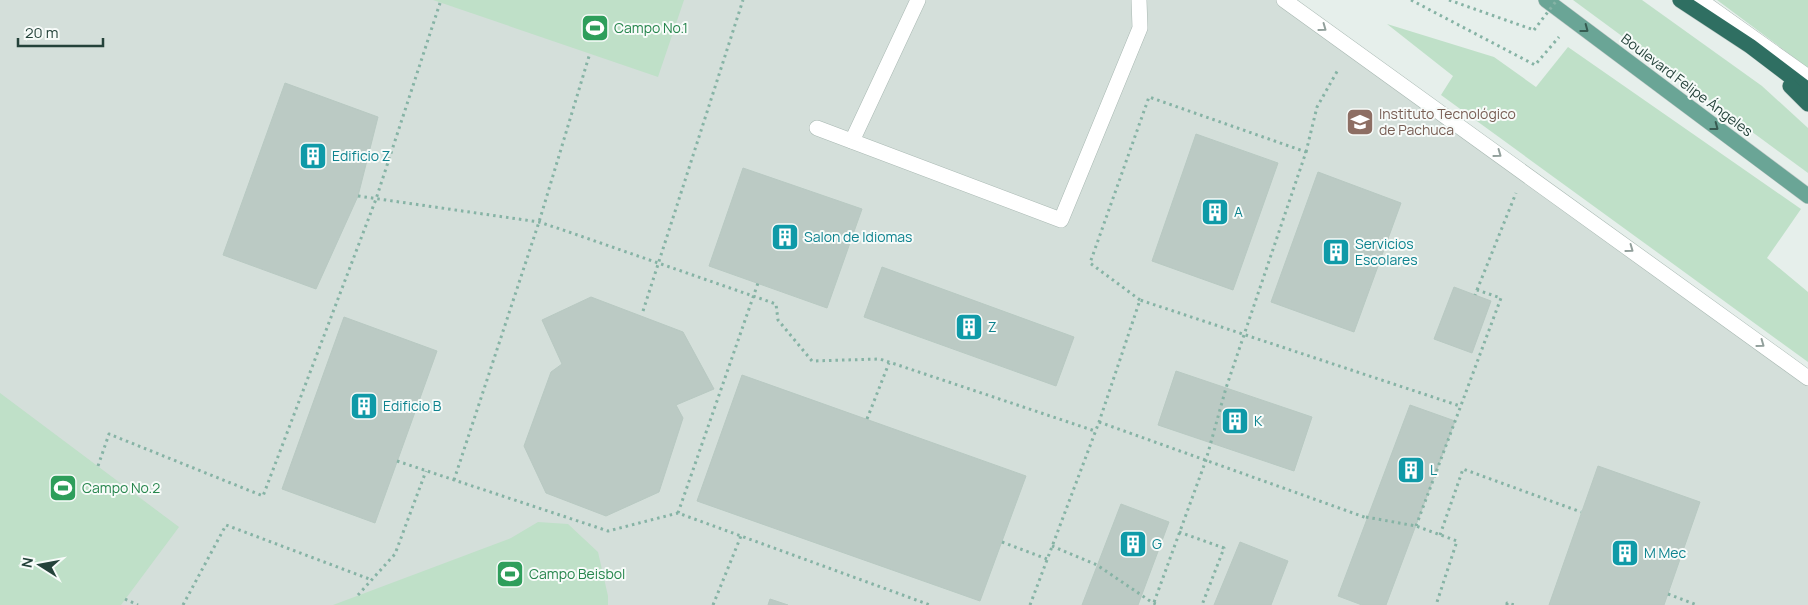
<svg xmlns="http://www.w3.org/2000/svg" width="1808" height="605" font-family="Manrope,sans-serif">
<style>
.built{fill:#d4dfda}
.green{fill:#bfe0c8}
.building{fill:#bbcac4;stroke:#b8c9c2}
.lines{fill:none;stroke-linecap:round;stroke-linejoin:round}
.lane-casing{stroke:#a8b8b2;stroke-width:16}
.street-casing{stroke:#a8b8b2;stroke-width:16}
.primary-casing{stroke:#c2cac8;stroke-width:16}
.highway-casing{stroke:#c2cac8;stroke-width:16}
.path{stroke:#86b3a5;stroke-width:3;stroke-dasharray:2.5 4;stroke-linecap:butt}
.lane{stroke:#fff;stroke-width:15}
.street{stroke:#fff;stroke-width:15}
.primary{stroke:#6aa596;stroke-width:15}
.highway{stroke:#2f6f62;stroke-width:15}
.path-bridge{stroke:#86b3a5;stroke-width:3;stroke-dasharray:2.5 4;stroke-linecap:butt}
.oneway{stroke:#92a09c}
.oneway2{stroke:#365b51}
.labels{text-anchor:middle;stroke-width:4;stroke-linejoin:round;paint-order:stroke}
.leisure-label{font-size:14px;fill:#27864d;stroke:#f7fbf9;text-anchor:start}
.street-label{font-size:14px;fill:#24423a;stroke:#f7fbf9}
.education-label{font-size:14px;fill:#785e54;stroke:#f7fbf9;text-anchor:start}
.culture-label{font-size:14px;fill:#0d838f;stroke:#f7fbf9;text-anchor:start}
</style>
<rect width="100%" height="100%" fill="#e6efeb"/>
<polygon class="built" points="0,0 1284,0 1808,378 1808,605 0,605"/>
<g class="green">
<polygon points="433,0 684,0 658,77"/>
<polygon points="1573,0 1642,0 1762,86 1808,128 1808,173"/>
<polygon points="1717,0 1808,0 1808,68"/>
<polygon points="1387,24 1494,57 1536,87 1568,47 1801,209 1767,258 1808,292 1808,362 1441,95 1453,76"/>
<polygon points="0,393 179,527 121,605 0,605"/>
<polygon points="538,522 568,524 598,552 608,596 608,605 333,605 511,538"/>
</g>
<g class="building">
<polygon points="285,83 378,117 358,196 316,289 223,255"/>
<polygon points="1196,134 1278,163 1233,290 1152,261"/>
<polygon points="743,168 862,209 827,308 709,266"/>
<polygon points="1318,172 1401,203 1354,332 1271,302"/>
<polygon points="882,267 1074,337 1056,386 864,317"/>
<polygon points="1454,287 1491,301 1472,353 1434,339"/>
<polygon points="591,297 683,332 714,389 676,405 683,418 659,492 606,516 546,493 524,446 551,372 562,364 542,320"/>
<polygon points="344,317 437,351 375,523 282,489"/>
<polygon points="1176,371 1312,417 1294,471 1158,425"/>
<polygon points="742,375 1026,476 980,601 697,501"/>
<polygon points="1410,405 1455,421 1386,605 1362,605 1338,596"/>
<polygon points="1598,466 1700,502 1664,605 1549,605"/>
<polygon points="1121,504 1169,522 1138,605 1082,605"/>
<polygon points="1240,542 1288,561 1271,605 1214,605"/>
<polygon points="770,599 788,605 768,605"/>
</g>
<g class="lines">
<g class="lane-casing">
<g id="lane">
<polyline points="1700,0 1808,77"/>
<polyline points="817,128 1061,220 1140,28 1139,0"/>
<polyline points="852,141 918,0"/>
</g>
</g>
<g class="street-casing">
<polyline id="street" points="1284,0 1808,378"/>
</g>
<g class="primary-casing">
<polyline id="primary" points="1546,0 1808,196"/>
</g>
<g class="highway-casing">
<g id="highway">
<polyline points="1680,0 1750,46 1808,90"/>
<polyline points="1790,86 1808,104"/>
</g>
</g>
<g class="path">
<polyline points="1411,0 1535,65 1559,37"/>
<polyline points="1449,0 1534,30"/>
<polyline points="1306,152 1317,107 1339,68"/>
<polyline points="358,196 539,222 569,232 776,304 778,320 812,361 880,359 1095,431"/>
<polyline points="1477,290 1516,193"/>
<polyline points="1140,300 1090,263 1149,97 1306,152 1226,388 1206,460 1153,605"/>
<polyline points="643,311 743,0"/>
<polyline points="867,419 889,363"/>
<polyline points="1099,422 1367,518"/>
<polyline points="397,461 608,531 678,513 930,605"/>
<polyline points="98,466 109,434 263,496 376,199 440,3"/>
<polyline points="454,480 539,222 590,53"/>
<polyline points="678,513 758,283"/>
<polyline points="1366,517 1416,526 1457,541 1436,605"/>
<polyline points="1416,526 1501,298 1477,290 1475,295"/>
<polyline points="1179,532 1224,548 1202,605"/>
<polyline points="1440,535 1463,469 1581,512"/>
<polyline points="1002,542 1047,559"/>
<polyline points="1052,546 1097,565 1153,603 1159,605"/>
<polyline points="1668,594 1697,605"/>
<polyline points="358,595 395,554 426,471"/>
<polyline points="125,599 138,605"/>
<polyline points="183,605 226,525 372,580"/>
<polyline points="713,605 741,536"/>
<polyline points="1030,605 1099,422 1140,300 1460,406"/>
<polyline points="1507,605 1507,603 1515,605"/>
</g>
<use href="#lane" class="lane"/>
<use href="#street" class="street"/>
<use href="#primary" class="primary"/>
<use href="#highway" class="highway"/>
<polyline class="path-bridge" points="1534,30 1557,0"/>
</g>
<defs><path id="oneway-chevron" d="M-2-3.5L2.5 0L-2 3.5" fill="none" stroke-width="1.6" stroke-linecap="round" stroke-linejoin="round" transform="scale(1.25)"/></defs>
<g class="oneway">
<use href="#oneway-chevron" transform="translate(1323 28) rotate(36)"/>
<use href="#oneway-chevron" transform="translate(1498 154) rotate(36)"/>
<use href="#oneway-chevron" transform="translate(1630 249) rotate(36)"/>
<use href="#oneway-chevron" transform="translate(1761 344) rotate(36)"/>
</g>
<g class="oneway2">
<use href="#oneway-chevron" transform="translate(1585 29) rotate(37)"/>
<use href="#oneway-chevron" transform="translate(1715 127) rotate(37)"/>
</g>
<defs>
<g id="stadium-square" transform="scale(1.4375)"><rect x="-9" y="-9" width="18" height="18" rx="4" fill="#2e9e5b" stroke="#f7fbf9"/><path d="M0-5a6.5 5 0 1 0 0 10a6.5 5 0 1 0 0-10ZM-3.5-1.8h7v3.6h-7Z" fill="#fff"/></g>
<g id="school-square" transform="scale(1.4375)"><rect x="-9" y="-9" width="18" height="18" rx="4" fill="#8d6e63" stroke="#f7fbf9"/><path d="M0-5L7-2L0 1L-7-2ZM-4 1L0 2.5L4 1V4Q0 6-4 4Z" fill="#fff"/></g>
<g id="building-square" transform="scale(1.4375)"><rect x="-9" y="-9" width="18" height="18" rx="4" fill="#0f9aa8" stroke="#f7fbf9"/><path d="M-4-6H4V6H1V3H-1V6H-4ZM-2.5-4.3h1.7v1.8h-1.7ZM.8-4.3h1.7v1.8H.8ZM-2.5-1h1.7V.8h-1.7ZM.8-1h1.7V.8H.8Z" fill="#fff"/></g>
</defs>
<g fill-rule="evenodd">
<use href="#stadium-square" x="595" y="28"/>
<use href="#school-square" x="1360" y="122"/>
<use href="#building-square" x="313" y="156"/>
<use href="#building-square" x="1215" y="212"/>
<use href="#building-square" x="785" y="237"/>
<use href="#building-square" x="1336" y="252"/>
<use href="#building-square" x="969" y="327"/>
<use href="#building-square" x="364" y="406"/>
<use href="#building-square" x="1235" y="421"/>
<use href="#building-square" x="1411" y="470"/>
<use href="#stadium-square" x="63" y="488"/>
<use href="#building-square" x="1133" y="544"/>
<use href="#building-square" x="1625" y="553"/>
<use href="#stadium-square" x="510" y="574"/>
</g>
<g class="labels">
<g class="leisure-label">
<text x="614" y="33">Campo No.1</text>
<text x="82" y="493">Campo No.2</text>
<text x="529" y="579">Campo Beisbol</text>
</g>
<g class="street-label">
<text transform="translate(1687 85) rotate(37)" y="5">Boulevard Felipe Ángeles</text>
</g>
<g class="education-label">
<text x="1379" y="119">Instituto Tecnológico<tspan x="1379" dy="16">de Pachuca</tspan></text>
</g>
<g class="culture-label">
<text x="332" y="161">Edificio Z</text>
<text x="1234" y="217">A</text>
<text x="804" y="242">Salon de Idiomas</text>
<text x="1355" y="249">Servicios<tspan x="1355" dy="16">Escolares</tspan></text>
<text x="988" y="332">Z</text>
<text x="383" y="411">Edificio B</text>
<text x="1254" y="426">K</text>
<text x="1430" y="475">L</text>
<text x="1152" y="549">G</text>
<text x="1644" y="558">M Mec</text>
</g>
</g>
<g transform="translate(40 565) rotate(281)" stroke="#f7fbf9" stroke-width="4" paint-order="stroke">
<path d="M0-4L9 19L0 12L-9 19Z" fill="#24423a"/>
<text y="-8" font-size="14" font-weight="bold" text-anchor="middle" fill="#24423a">N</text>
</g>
<path d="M18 38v8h85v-8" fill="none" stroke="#24423a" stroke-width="2.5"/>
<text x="25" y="38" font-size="15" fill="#24423a" stroke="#f7fbf9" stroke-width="4" paint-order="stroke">20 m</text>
</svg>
